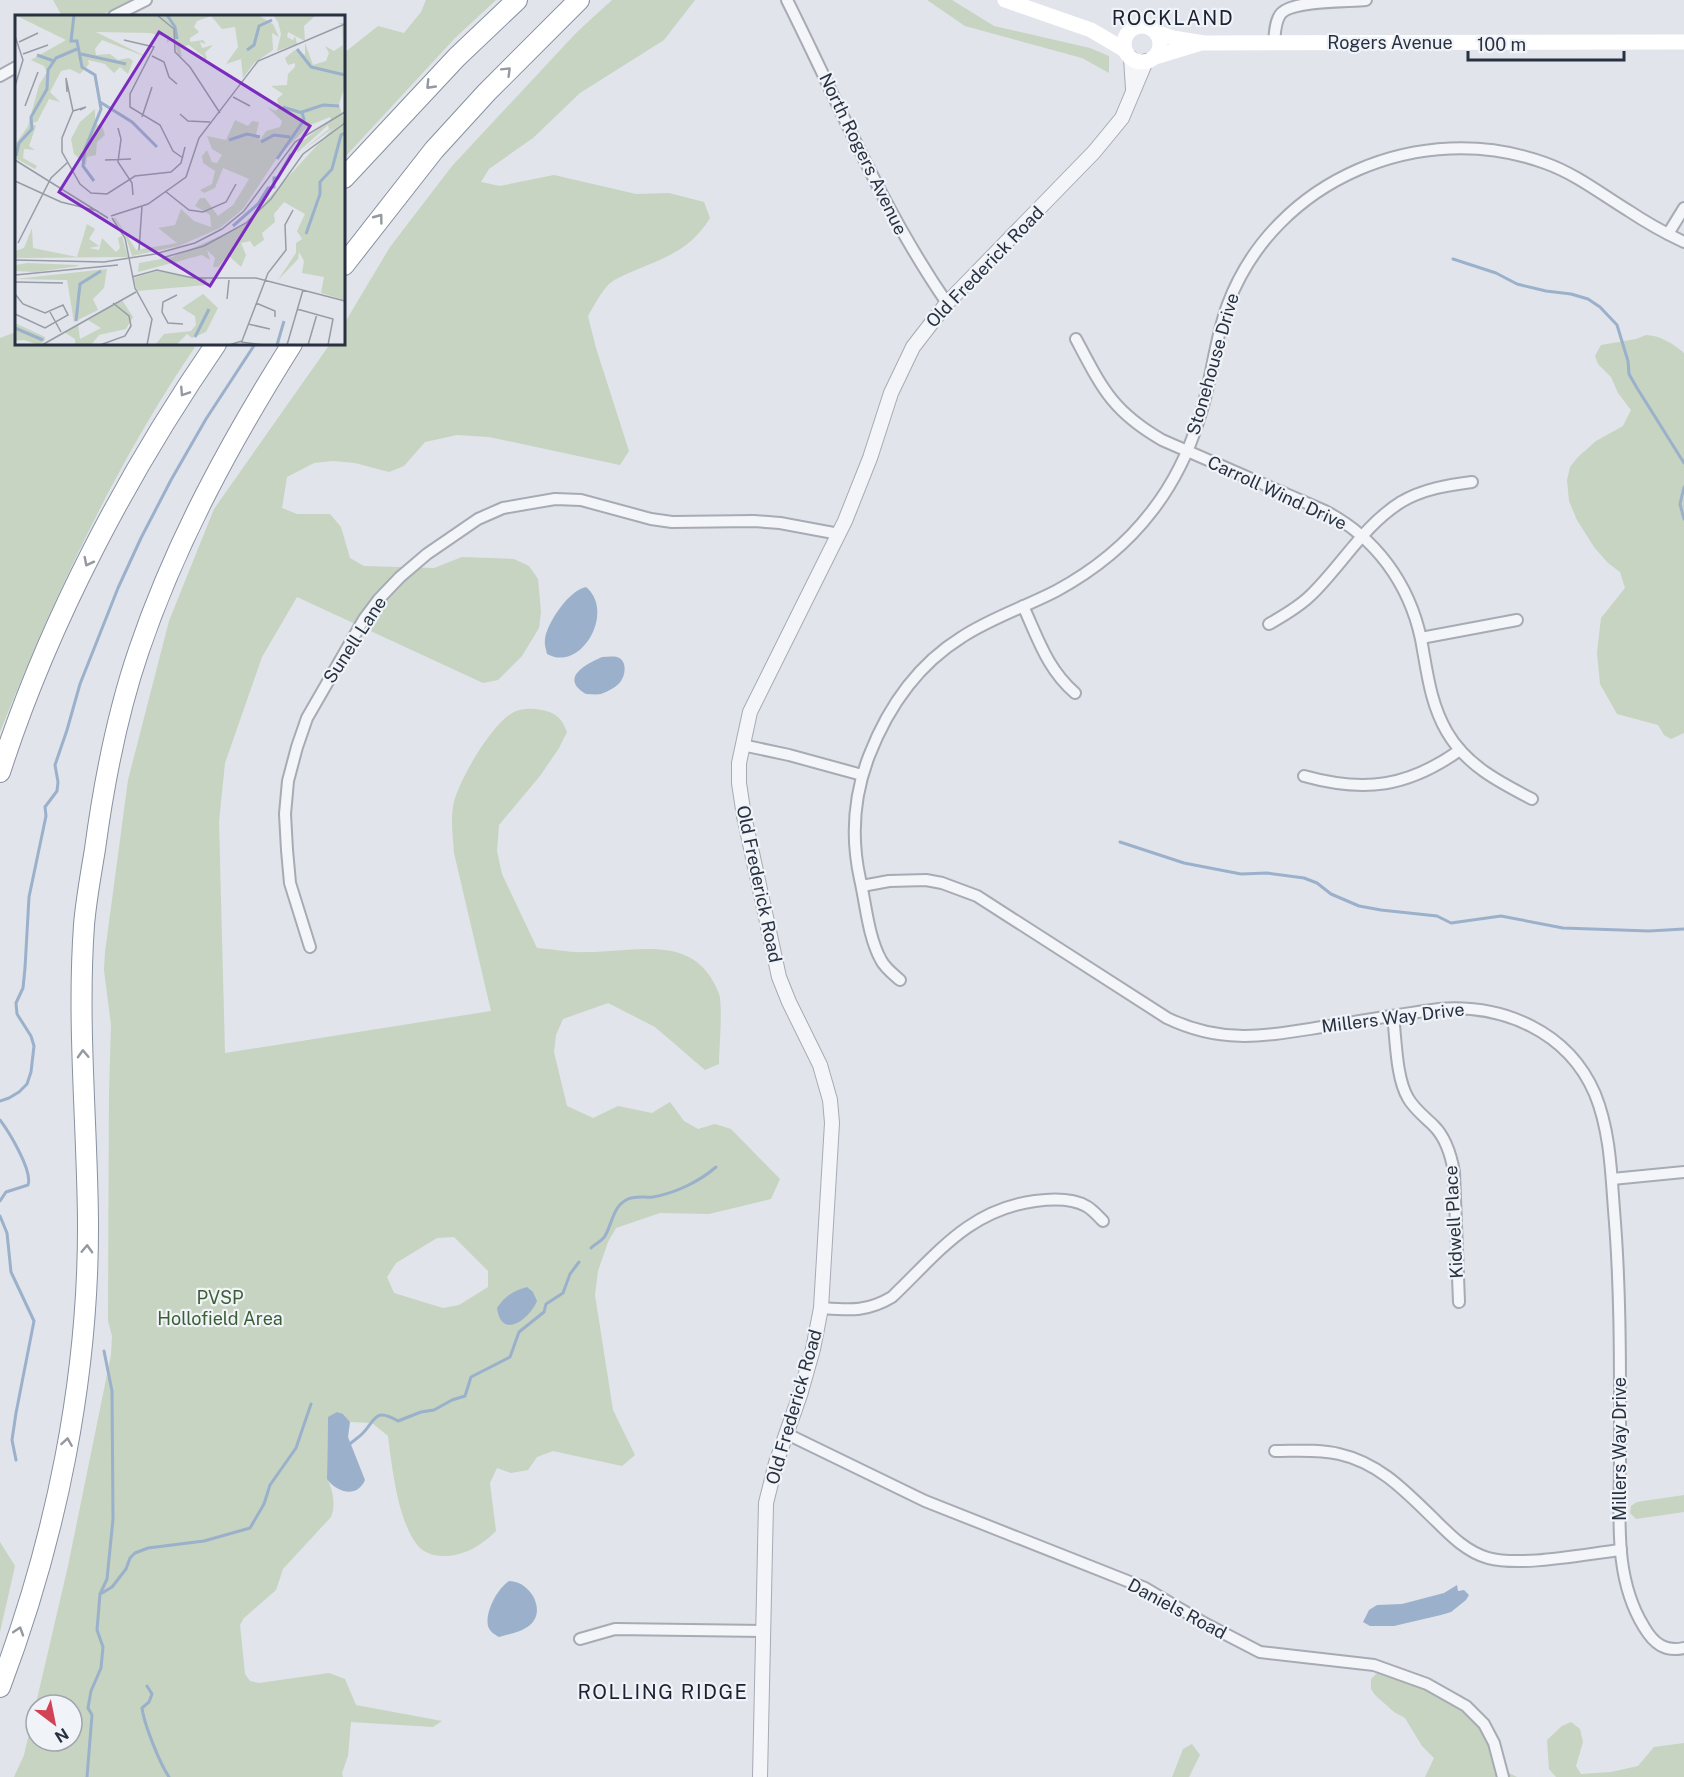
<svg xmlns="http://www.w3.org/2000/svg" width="1684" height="1777" font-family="'Public Sans',sans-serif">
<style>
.green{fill:#c6d4c1;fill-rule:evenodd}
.water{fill:#9bb1cb}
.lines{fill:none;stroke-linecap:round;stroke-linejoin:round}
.stream{stroke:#9bb1cb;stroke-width:3}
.minor-casing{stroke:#a6abb4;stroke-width:14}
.tertiary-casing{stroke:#a6abb4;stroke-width:16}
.motorway-casing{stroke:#8791a1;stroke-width:22}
.minor{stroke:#f4f5f8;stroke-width:10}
.tertiary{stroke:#f4f5f8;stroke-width:14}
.secondary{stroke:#fff;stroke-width:15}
.motorway{stroke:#fff;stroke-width:20}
.oneway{stroke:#9498a0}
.labels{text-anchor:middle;stroke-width:4.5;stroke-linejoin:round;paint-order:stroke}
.street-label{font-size:18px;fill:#283142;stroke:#f0f3f7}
.park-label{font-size:18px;fill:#3c5e35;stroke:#f0f3f7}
.neighbourhood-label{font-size:20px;letter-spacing:1.5px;fill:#1b2233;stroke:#f0f3f7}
.inset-river{fill:none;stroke:#9bb1cb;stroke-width:3}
.inset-road{fill:none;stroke:#979ca7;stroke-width:1.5}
.view{fill:#7b2cbf;fill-opacity:0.15;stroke:#7b2cbf;stroke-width:3}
.inset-edge{fill:none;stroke:#283142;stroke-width:3}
</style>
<rect width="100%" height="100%" fill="#e1e4ea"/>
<g class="green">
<polygon points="53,0 131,0 100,16 62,16"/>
<polygon points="426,0 496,0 455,38 344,158 344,53 378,26 404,33 421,12"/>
<path d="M612 0H695L664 40 580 93 533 138 489 169 481 182 500 186 554 175 636 194 669 193 704 202 710 218C691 249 669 256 636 270 627 274 615 278 608 285 600 294 594 305 588 316L596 348 629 451 620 465 489 437 457 435 425 442 404 466 389 472 355 463 333 461 314 463 287 477 282 508 297 514H330L341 527 350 558 364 566 434 568 462 557 514 559 529 566 538 579 541 612 539 628 522 656 498 680 483 683 297 597 262 657 225 763 219 822 225 1053 491 1011 454 853C453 837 450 818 454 802 459 780 493 722 514 712 523 708 532 708 541 710 556 712 562 719 567 732L559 748 540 776 499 825 497 851 502 874 537 948C553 949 571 953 587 952 638 952 696 932 719 994 723 1005 719 1050 719 1064L705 1070 655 1027 608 1003 563 1019 556 1035 554 1052 567 1106 593 1118 618 1106 652 1113 670 1102 684 1121 698 1129 715 1124 731 1129 780 1179 771 1199 709 1214 660 1213 616 1228 608 1242 598 1271 595 1295 613 1410 635 1455 622 1466 553 1451 537 1457 528 1470 511 1473 497 1468 490 1483 496 1531C483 1544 468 1554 448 1556 437 1556 426 1555 418 1546 398 1522 392 1467 388 1436L372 1423 350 1422 343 1414 328 1417 327 1479C333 1489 336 1506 331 1517L283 1569 276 1590 244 1618 240 1625 245 1674 250 1681 259 1683 329 1673 345 1679 356 1705 442 1721 433 1727 351 1722 348 1756 342 1773 343 1777H14L24 1755 68 1566 111 1355 112 1336 108 1321 109 1093 111 1025 104 970 105 952 128 780 169 621 214 509 330 344H344V324L390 247 452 166 577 32ZM454 1237 488 1271V1287L459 1305 443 1308 394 1293 387 1277 396 1263 437 1238ZM36 1705H72V1741H36Z"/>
<polygon points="927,0 952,0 994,26 1090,48 1109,56 1109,73 1082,58 965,26"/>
<path d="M16 332V344H197C115 464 54 597 0 732V338Z"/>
<path d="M1646 335C1659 335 1674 344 1684 353V733L1671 739 1664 735 1658 725 1617 714 1600 684 1597 653 1601 618 1625 588 1620 572 1608 563 1594 547 1577 520 1569 501 1567 480 1570 467 1578 457 1596 441 1623 426 1631 410 1618 393 1611 377 1598 364 1595 356 1601 345 1636 339Z"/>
<polygon points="1684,1495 1684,1512 1636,1519 1630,1513 1631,1506 1637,1502"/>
<polygon points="0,1542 15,1566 0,1632"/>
<path d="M1379 1671C1415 1684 1475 1704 1489 1744 1492 1752 1493 1763 1495 1772L1509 1773 1517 1777H1425L1434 1758 1422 1746 1405 1718 1394 1712 1375 1695 1371 1689V1679Z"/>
<polygon points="1571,1722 1580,1729 1583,1742 1576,1766 1581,1774 1611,1772 1638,1766 1654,1747 1684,1743 1684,1777 1556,1777 1549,1769 1547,1740 1562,1726"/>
<polygon points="1192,1744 1200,1755 1189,1777 1172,1777 1183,1749"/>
</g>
<g class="water">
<path d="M586 587C616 612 581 673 547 654 546 649 544 644 545 639 547 623 569 590 586 587Z"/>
<path d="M602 657C607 657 612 656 617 657 627 660 626 674 621 681 617 687 607 692 601 694 596 695 591 694 586 694 559 678 586 664 602 657Z"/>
<path d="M527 1287 533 1292 537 1301C529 1320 501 1340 497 1308 505 1296 513 1291 527 1287Z"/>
<path d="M337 1412 343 1414 350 1422 348 1437 365 1480C357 1499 336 1492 327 1479L328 1417Z"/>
<path d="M509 1581C530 1581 547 1610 530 1625 522 1632 509 1634 499 1637 494 1634 490 1632 488 1626 485 1612 497 1589 509 1581Z"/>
<polygon points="1457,1585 1458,1591 1464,1590 1469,1595 1466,1600 1451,1612 1441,1615 1394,1626 1370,1626 1363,1622 1369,1610 1377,1605 1402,1604 1444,1593"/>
</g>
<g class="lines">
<g class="stream">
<polyline points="1453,259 1496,273 1517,284 1546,291 1571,294 1588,299 1600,307 1617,325 1628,361 1629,374 1637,388 1684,463"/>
<polyline points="1684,487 1680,504 1684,519"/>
<polyline points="1120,842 1184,863 1241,874 1267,873 1304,878 1317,883 1331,894 1359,906 1381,910 1437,916 1451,923 1501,916 1563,928 1649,931 1684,929"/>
<polyline points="0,1101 9,1098 19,1092 27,1084 31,1072 34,1046 31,1036 17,1014 16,1003 23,988 25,968 29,897 46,816 45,807 57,791 58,782 55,765 67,730 80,684 118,588 141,538 171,480 206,419 255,344"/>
<path d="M0 1120C9 1132 33 1171 28 1185L6 1192 0 1201"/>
<polyline points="0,1216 7,1233 11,1272 34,1321 16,1413 12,1440 16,1460"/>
<path d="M591 1248C595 1244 602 1241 605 1236 612 1224 613 1207 626 1200 635 1195 644 1198 653 1197 676 1193 700 1181 716 1167"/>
<path d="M350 1444C354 1440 358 1438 362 1434 376 1420 374 1407 398 1421L421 1412 434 1410 452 1400 465 1396 471 1377 510 1357 519 1332 544 1312 546 1304 563 1293 570 1274 579 1262"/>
<polyline points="102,1593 112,1587 126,1569 130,1558 135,1553 148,1548 204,1541 250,1528 264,1504 270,1485 296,1448 311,1404"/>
<path d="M147 1686 152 1694 149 1702 142 1708C144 1724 160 1764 169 1777"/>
<polyline points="87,1777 92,1715 88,1708 91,1691 101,1668 103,1647 97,1630 100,1594 107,1579 113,1519 112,1391 104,1351"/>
</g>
<g class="minor-casing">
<g id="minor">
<path d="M787 0C838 102 882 209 947 303"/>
<polyline points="114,16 146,0"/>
<path d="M1274 42C1275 33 1275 22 1280 15 1289 0 1348 2 1366 0"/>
<polyline points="0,76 16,67"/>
<polyline points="1668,234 1684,208"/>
<path d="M1076 339C1102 388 1112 411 1162 440L1325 511C1375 537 1409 583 1421 639 1427 671 1430 703 1447 732 1466 765 1499 782 1532 799"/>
<path d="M1023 606C1038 638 1047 669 1075 693"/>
<path d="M1269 624C1283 616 1299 607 1311 595 1342 565 1363 526 1401 502 1423 489 1448 485 1472 482"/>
<polyline points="1421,638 1517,620"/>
<polyline points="742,745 789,755 862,775"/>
<path d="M1304 776C1365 793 1408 787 1460 750"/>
<path d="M862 886 889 881 926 880 942 883 977 896 1167 1018C1225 1046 1269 1035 1329 1026 1366 1020 1402 1014 1439 1009 1503 1004 1568 1031 1595 1094 1610 1131 1611 1171 1614 1210 1621 1293 1620 1376 1620 1459 1620 1516 1613 1577 1644 1627 1654 1644 1665 1652 1684 1648"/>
<polyline points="310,947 290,883 287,850 285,814 288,781 297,747 307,718 364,619 379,599 400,577 427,554 478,519 503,508 555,499 581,500 651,519 672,522 754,521 780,523 839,534"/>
<path d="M900 980C893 974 885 968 881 960 868 936 866 905 860 879 851 838 854 795 869 756 888 707 917 665 962 637 991 618 1025 607 1056 591 1093 571 1126 545 1152 511 1173 484 1189 451 1199 419 1212 381 1214 341 1228 304 1275 179 1422 118 1545 163 1576 174 1601 194 1629 211 1647 223 1665 233 1684 242"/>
<path d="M1393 1016C1396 1039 1396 1078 1408 1098 1414 1109 1425 1117 1434 1126 1446 1138 1451 1155 1454 1172L1459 1302"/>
<polyline points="1612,1179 1684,1172"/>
<path d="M821 1308C850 1310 867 1312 892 1297 938 1253 969 1210 1035 1201 1050 1199 1072 1198 1086 1206 1092 1209 1098 1216 1103 1221"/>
<polyline points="787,1434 925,1501 1145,1588 1204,1623 1260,1652 1374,1665 1427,1684 1466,1706 1484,1724 1494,1743 1503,1777"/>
<path d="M1275 1451C1296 1451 1318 1449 1339 1454 1380 1463 1407 1493 1436 1521 1451 1536 1467 1552 1488 1558 1522 1567 1584 1554 1621 1550"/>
<polyline points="580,1639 615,1629 764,1631"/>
</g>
</g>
<g class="tertiary-casing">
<g id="tertiary">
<polyline points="1131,58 1133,89"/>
<polyline points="760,1777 766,1503 776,1463 800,1395 813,1349 821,1308 832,1123 830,1100 820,1065 789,1002 779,977 744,816 739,783 739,763 750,712 845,521 870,458 891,393 913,347 947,303 1094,152 1122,118 1146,61"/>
</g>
</g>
<g class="motorway-casing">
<g id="motorway">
<polyline points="344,178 457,57 517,0"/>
<polyline points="344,265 434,150 487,92 579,0"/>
<path d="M0 772C48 623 127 473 216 344"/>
<path d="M0 1687C56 1539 89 1378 88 1220 87 1122 77 1023 84 925 86 900 91 874 95 849 104 782 117 714 139 650 176 541 231 441 292 344"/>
</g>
</g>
<use href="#minor" class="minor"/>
<use href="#tertiary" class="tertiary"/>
<g class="secondary">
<polyline points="1005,0 1091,30 1125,50"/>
<circle cx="1142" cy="44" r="18"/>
<polyline points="1156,32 1173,38 1204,43 1684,42"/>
<polyline points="1155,57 1198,44"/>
</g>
<use href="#motorway" class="motorway"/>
</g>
<defs><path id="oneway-chevron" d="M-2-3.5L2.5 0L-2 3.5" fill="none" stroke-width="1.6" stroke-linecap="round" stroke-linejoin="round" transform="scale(1.5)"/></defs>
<g class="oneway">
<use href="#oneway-chevron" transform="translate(507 71) rotate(-45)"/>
<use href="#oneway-chevron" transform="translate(430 85) rotate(134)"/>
<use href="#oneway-chevron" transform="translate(379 218) rotate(-53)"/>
<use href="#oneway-chevron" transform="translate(184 392) rotate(123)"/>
<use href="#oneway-chevron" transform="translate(88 562) rotate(117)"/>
<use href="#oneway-chevron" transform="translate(83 1054) rotate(-92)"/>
<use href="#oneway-chevron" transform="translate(87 1249) rotate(-88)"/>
<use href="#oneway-chevron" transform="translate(67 1442) rotate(-81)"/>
<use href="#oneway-chevron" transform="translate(19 1631) rotate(-72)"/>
</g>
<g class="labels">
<g class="street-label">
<text x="1390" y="49">Rogers Avenue</text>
<text transform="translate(863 154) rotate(64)" y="6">North Rogers Avenue</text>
<text transform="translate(985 267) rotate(-46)" y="6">Old Frederick Road</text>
<text transform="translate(1213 364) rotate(-74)" y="6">Stonehouse Drive</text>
<text transform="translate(1277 493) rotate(25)" y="6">Carroll Wind Drive</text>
<text transform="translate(355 640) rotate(-57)" y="6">Sunell Lane</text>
<text transform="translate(759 884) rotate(78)" y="6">Old Frederick Road</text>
<text transform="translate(1393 1018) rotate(-7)" y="6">Millers Way Drive</text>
<text transform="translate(1454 1222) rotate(-93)" y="6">Kidwell Place</text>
<text transform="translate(794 1407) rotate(-74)" y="6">Old Frederick Road</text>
<text transform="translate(1620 1449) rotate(-90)" y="6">Millers Way Drive</text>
<text transform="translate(1177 1609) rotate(28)" y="6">Daniels Road</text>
</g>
<g class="park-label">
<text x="220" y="1304">PVSP<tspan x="220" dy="21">Hollofield Area</tspan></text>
</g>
<g class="neighbourhood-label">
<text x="1173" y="25">ROCKLAND</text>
<text x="663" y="1699">ROLLING RIDGE</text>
</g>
</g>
<g transform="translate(15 15)">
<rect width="330" height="330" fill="#e1e4ea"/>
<path d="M0 0H243L258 9 264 22 257 18 258 35 239 48 228 63 226 44 211 49 223 32 220 12 207 14 196 1 182 6 179 12 184 17 175 23V27L188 25 191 29 185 27 187 33 198 30 190 38 192 43 187 47 189 42 174 30 165 32 167 42 163 40 158 23 152 28V22L135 18 81 17 134 43 87 25 80 34 81 40 95 39 103 45 114 43 118 46 113 59 105 52 99 58 90 49 73 45 74 49 65 59 55 54 46 56 35 77 45 87 34 84 22 107 16 108 21 111 14 131 20 135 9 134 8 143 22 151 20 154 0 143V130L13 111 24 70 32 57 29 51 16 45 51 25ZM249 0H301L289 11 290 26 273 17 272 22 278 25 280 21 282 29 262 36 266 19 263 7 259 1ZM330 7V71L324 89 330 109V285L306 278 309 262 287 258 289 246 284 237 283 244 263 265 281 238V228L287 224 282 216 290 199 269 187 259 199 260 207 247 218 249 225 239 232 235 226 226 228 231 240 226 252 213 240 203 252H198L200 243 192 235 195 245 187 240 123 257 124 248 157 242 228 211 318 113 288 135 314 114 313 110 282 138V130L316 105 315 102 293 111 262 143 228 194 205 213 164 231 117 241 110 219 99 204 100 202 121 235 162 228 143 213 160 210 166 194 179 206 196 212 195 200 180 191 185 183H190L203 201 218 190 234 164 208 153 200 173 189 178 185 175 197 169 200 156 188 148 187 141 192 135 197 147 202 148 207 140 197 134 192 121 211 125 220 105 233 111 237 106 244 107 241 120 245 125 251 116 265 112 267 106 252 92 261 96 264 92 262 84 268 79 256 71 272 70 273 59 280 52V48L273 50 270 43 280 35 290 40V28L298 50 311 46 314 38 310 31 319 36 328 30 327 9H323ZM80 94V109L87 111 90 120 82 127 81 140 72 142 71 150 59 139 56 124 65 107ZM72 209 80 214 74 224 84 231 74 233 84 235 87 223 101 237 105 233 103 223 107 221 113 242 0 243V236L9 233 17 213 18 233 62 242ZM13 248 62 250 64 251 21 257 0 256V250ZM92 254 89 273 78 284 83 295 59 307 52 265 0 264ZM142 256 191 264V270L122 276 119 263ZM188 279 203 293 191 317 177 323 172 319 161 330H140L149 319 176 316 181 310 180 301 167 293ZM107 285 118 302 111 314 84 320 76 330H60V324L49 317 63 310 65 324 86 313 73 305ZM0 308 30 322V325L24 330 9 325 0 326Z" fill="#c6d4c1"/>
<path class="inset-river" d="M59 0 56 26H62L67 52 80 60 86 94 70 134 68 151 79 166M152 0 160 12 162 24M282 34 296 52 330 60M232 35 239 30 244 11 257 5M66 39 111 49M22 40 39 46M85 87 117 107 142 132M268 92 287 98M214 125 232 119 245 122M246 127 259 120 275 122M1 141 4 128 17 114 16 102 32 74 33 55 41 43 62 34M262 144 289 105 287 97 308 90 324 91M218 211 243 189 253 173 259 172V163H263L276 139M291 219 305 179V167L317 154 326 120 330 118M61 306 65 269 86 256M0 313 28 325M180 322 194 294M262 330 269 306"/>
<path class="inset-road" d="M142 0 159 14 160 37 175 52 205 98M0 21 8 45 0 71M109 25 139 32 115 79V92L145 110 158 136 168 143M4 27 23 18M8 39 33 30M137 41 149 47 154 62 162 69M52 77 51 63 58 96 47 123V137L65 169 76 178 92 179 120 161 156 157 166 148 170 132M218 82 235 91M10 91 23 57M58 96 71 92 65 95M165 99 173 106 195 107M127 102 137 72M103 113 106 124 103 147 117 168 118 180M0 145 93 203M90 145 116 144M0 166 46 187 83 196M150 176 174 195 188 197 211 187 221 169M96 201 133 189 171 162 184 123 243 46 330 9M97 203 110 223 120 273 137 304 132 330M3 228 36 163 53 147M124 235 127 191M147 243 189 231 231 208 256 184 288 139 330 108M0 245 89 247 140 239 180 228 207 214 229 196 280 127 330 97M0 260 103 250M117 262 142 255 178 263H241L330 286M0 267 48 268M0 279 8 289 30 298 48 290 53 300 30 313 0 299M162 280 148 287 147 297 153 308 168 309M212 284 214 265M241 288 260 296V302M282 294 318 304 313 330M35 297 46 317M233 309 255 314M226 327 249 330M27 330 121 277M85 330 110 321 116 311 114 301 98 288M214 330 227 326 253 258 271 235 270 210 278 195M272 330 288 275M293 330 302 299"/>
<path class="view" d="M144 17 295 111 195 271 44 177Z"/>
<rect width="330" height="330" class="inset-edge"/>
</g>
<g transform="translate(54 1723) rotate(148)"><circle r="28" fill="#f0f3f7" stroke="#a0a5af" stroke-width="1.5"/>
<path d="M0-4.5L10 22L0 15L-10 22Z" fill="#d24254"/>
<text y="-9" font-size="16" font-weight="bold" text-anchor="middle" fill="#283142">N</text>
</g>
<path d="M1468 51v9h156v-9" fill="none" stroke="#283142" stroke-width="3"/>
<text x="1477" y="51" font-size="18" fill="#283142" stroke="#f0f3f7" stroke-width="4.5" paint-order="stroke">100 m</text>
</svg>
